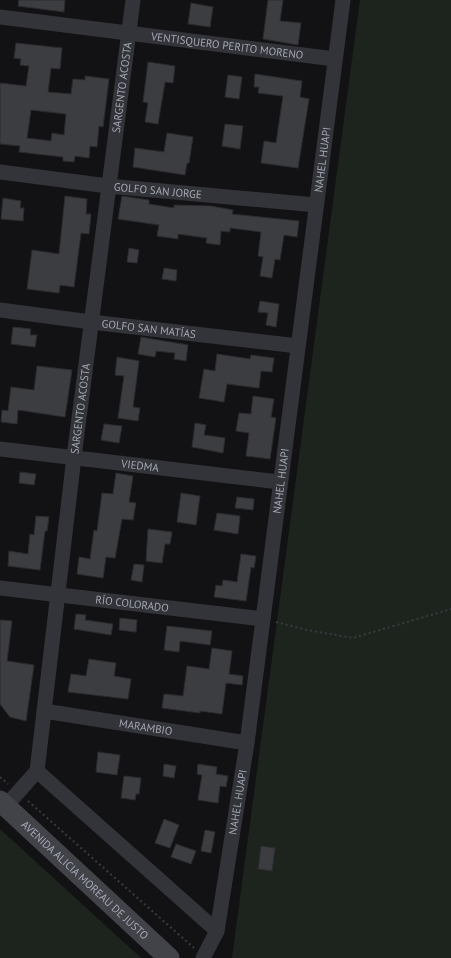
<svg xmlns="http://www.w3.org/2000/svg" width="451" height="958" font-family="'PT Sans',sans-serif">
<style>
.green{fill:#1d241e}
.building{fill:#3c3d41;stroke:#2c2c30;fill-rule:evenodd}
.lines{fill:none;stroke-linecap:round;stroke-linejoin:round}
.path{stroke:#393b40;stroke-width:2;stroke-dasharray:2 3;stroke-linecap:butt}
.minor{stroke:#333439;stroke-width:15}
.secondary{stroke:#414349;stroke-width:21}
.labels{text-anchor:middle;stroke-width:3;stroke-linejoin:round;paint-order:stroke}
.street-label{font-size:11px;fill:#a4a8b4;stroke:#0d0d0f}
</style>
<rect width="100%" height="100%" fill="#121214"/>
<g class="green">
<polygon points="360,0 451,0 451,958 232,958"/>
<polygon points="0,829 141,958 0,958"/>
</g>
<g class="building">
<polygon points="19,0 65,0 64,12 18,6"/>
<polygon points="268,0 283,0 280,21 301,23 298,45 263,39"/>
<polygon points="191,3 213,7 210,27 188,24"/>
<path d="M16 43 62 48 60 69 51 68 48 92 71 94 73 79 85 80V76L109 79 103 127 99 126 97 147 90 146 89 158 75 156 74 162 63 161V157L19 152 20 146 0 144V83L26 86 29 66 20 65 21 59 14 58ZM31 110 66 114 64 135 52 133 51 141 27 138Z"/>
<polygon points="148,62 175,66 173,83 165,82 158,124 145,122 148,103 143,102"/>
<polygon points="255,74 302,81 300,97 309,99 298,168 261,163 264,141 276,143 283,96 258,93 259,87 254,87"/>
<polygon points="228,75 242,77 239,99 225,97"/>
<polygon points="225,124 243,126 240,149 222,146"/>
<polygon points="167,133 193,137 189,163 187,163 185,175 133,167 135,148 164,152"/>
<polygon points="65,196 87,199 86,214 91,214 89,234 81,233 74,287 60,285 59,293 27,289 32,250 59,254"/>
<polygon points="122,196 149,200 149,204 174,208 174,205 211,206 233,210 232,214 299,221 297,237 284,235 280,260 275,259 272,278 260,276 263,257 258,256 261,232 230,228 230,232 221,231 220,245 206,243 207,238 178,234 178,239 157,236 159,225 118,219"/>
<polygon points="3,198 21,201 20,208 24,208 23,221 1,219"/>
<polygon points="129,248 139,250 137,263 127,262"/>
<polygon points="164,268 177,270 176,281 162,279"/>
<polygon points="260,301 279,304 276,327 266,325 268,313 258,312"/>
<polygon points="13,327 31,329 30,335 37,335 35,347 11,344"/>
<polygon points="141,337 188,345 186,361 174,359 175,353 156,351 155,357 138,354"/>
<polygon points="217,354 250,359 251,355 274,358 272,372 261,371 259,388 227,384 224,402 199,398 204,369 215,371"/>
<polygon points="117,357 139,361 133,407 140,408 138,421 118,418 124,376 115,375"/>
<polygon points="37,366 72,370 65,417 18,410 17,424 1,422 2,410 8,411 11,387 34,390"/>
<polygon points="253,396 274,399 271,417 276,418 270,459 246,456 249,433 236,431 239,413 251,414"/>
<polygon points="195,423 206,425 204,435 225,438 223,453 192,447"/>
<polygon points="104,424 122,426 119,443 101,440"/>
<polygon points="20,472 36,474 34,485 19,483"/>
<polygon points="116,473 133,476 129,502 136,503 133,520 122,519 115,558 106,557 103,578 77,574 79,557 90,559 94,530 97,531 102,493 113,494"/>
<polygon points="181,493 200,496 196,525 177,522"/>
<polygon points="237,497 254,499 253,510 235,508"/>
<polygon points="217,513 240,516 238,534 214,530"/>
<polygon points="36,516 49,517 47,531 45,531 40,570 8,566 9,551 28,554 30,534 34,535"/>
<polygon points="148,529 172,532 170,544 165,544 162,563 146,561"/>
<polygon points="241,554 256,556 254,568 251,567 246,601 214,597 216,585 222,586 223,580 237,582"/>
<polygon points="134,564 144,565 142,582 131,580"/>
<polygon points="76,614 86,615 85,620 113,624 111,635 74,629"/>
<polygon points="120,618 137,620 136,632 119,630"/>
<polygon points="0,620 12,621 7,661 34,665 26,721 10,717 0,704"/>
<polygon points="167,626 212,631 210,645 180,641 179,652 164,650"/>
<polygon points="212,648 232,651 229,674 243,676 242,685 226,683 222,714 200,711 200,713 162,708 164,694 183,696 187,666 209,669"/>
<polygon points="89,659 116,663 114,676 131,679 128,699 68,692 71,674 86,676"/>
<polygon points="98,752 120,755 117,775 96,772"/>
<polygon points="164,764 176,766 174,778 163,776"/>
<polygon points="198,764 217,767 216,774 228,776 226,787 220,786 218,803 198,800 202,775 197,774"/>
<polygon points="124,776 141,778 139,794 136,794 135,800 121,798"/>
<polygon points="164,819 179,825 170,848 155,843"/>
<polygon points="205,830 215,832 211,853 201,851"/>
<polygon points="176,844 196,851 191,864 171,857"/>
<polygon points="261,846 275,848 272,871 258,869"/>
</g>
<g class="lines">
<g class="path">
<polyline points="276,622 307,630 353,638 451,609"/>
<polyline points="0,777 8,784"/>
<polyline points="28,801 194,948"/>
</g>
<g class="minor">
<path id="s1" d="M0 17 335 59"/>
<path id="s2" d="M0 172 108 186 316 205"/>
<path id="s3" d="M0 310 91 322 298 346"/>
<path id="s4" d="M0 449 279 482"/>
<path id="s5" d="M0 588 263 619"/>
<path id="s6" d="M44 711 247 743"/>
<polyline points="37,771 217,931"/>
<path id="s7" d="M5 807 37 771 74 457 133 0"/>
<path id="s8" d="M203 958 217 931 247 743 343 0"/>
</g>
<path class="secondary" id="s9" d="M0 801 169 958"/>
</g>
<g class="labels">
<g class="street-label">
<text dy="4" stroke="none"><textPath href="#s1" startOffset="229">VENTISQUERO PERITO MORENO</textPath></text>
<text dy="4" stroke="none"><textPath href="#s7" startOffset="737">SARGENTO ACOSTA</textPath></text>
<text dy="4" stroke="none"><textPath href="#s8" startOffset="809">NAHEL HUAPI</textPath></text>
<text dy="4" stroke="none"><textPath href="#s2" startOffset="159">GOLFO SAN JORGE</textPath></text>
<text dy="4" stroke="none"><textPath href="#s3" startOffset="150">GOLFO SAN MATÍAS</textPath></text>
<text dy="4" stroke="none"><textPath href="#s7" startOffset="413">SARGENTO ACOSTA</textPath></text>
<text dy="4" stroke="none"><textPath href="#s4" startOffset="141">VIEDMA</textPath></text>
<text dy="4" stroke="none"><textPath href="#s8" startOffset="485">NAHEL HUAPI</textPath></text>
<text dy="4" stroke="none"><textPath href="#s5" startOffset="133">RÍO COLORADO</textPath></text>
<text dy="4" stroke="none"><textPath href="#s6" startOffset="103">MARAMBIO</textPath></text>
<text dy="4" stroke="none"><textPath href="#s8" startOffset="161">NAHEL HUAPI</textPath></text>
<text dy="4" stroke="none"><textPath href="#s9" startOffset="116">AVENIDA ALICIA MOREAU DE JUSTO</textPath></text>
</g>
</g>
</svg>
